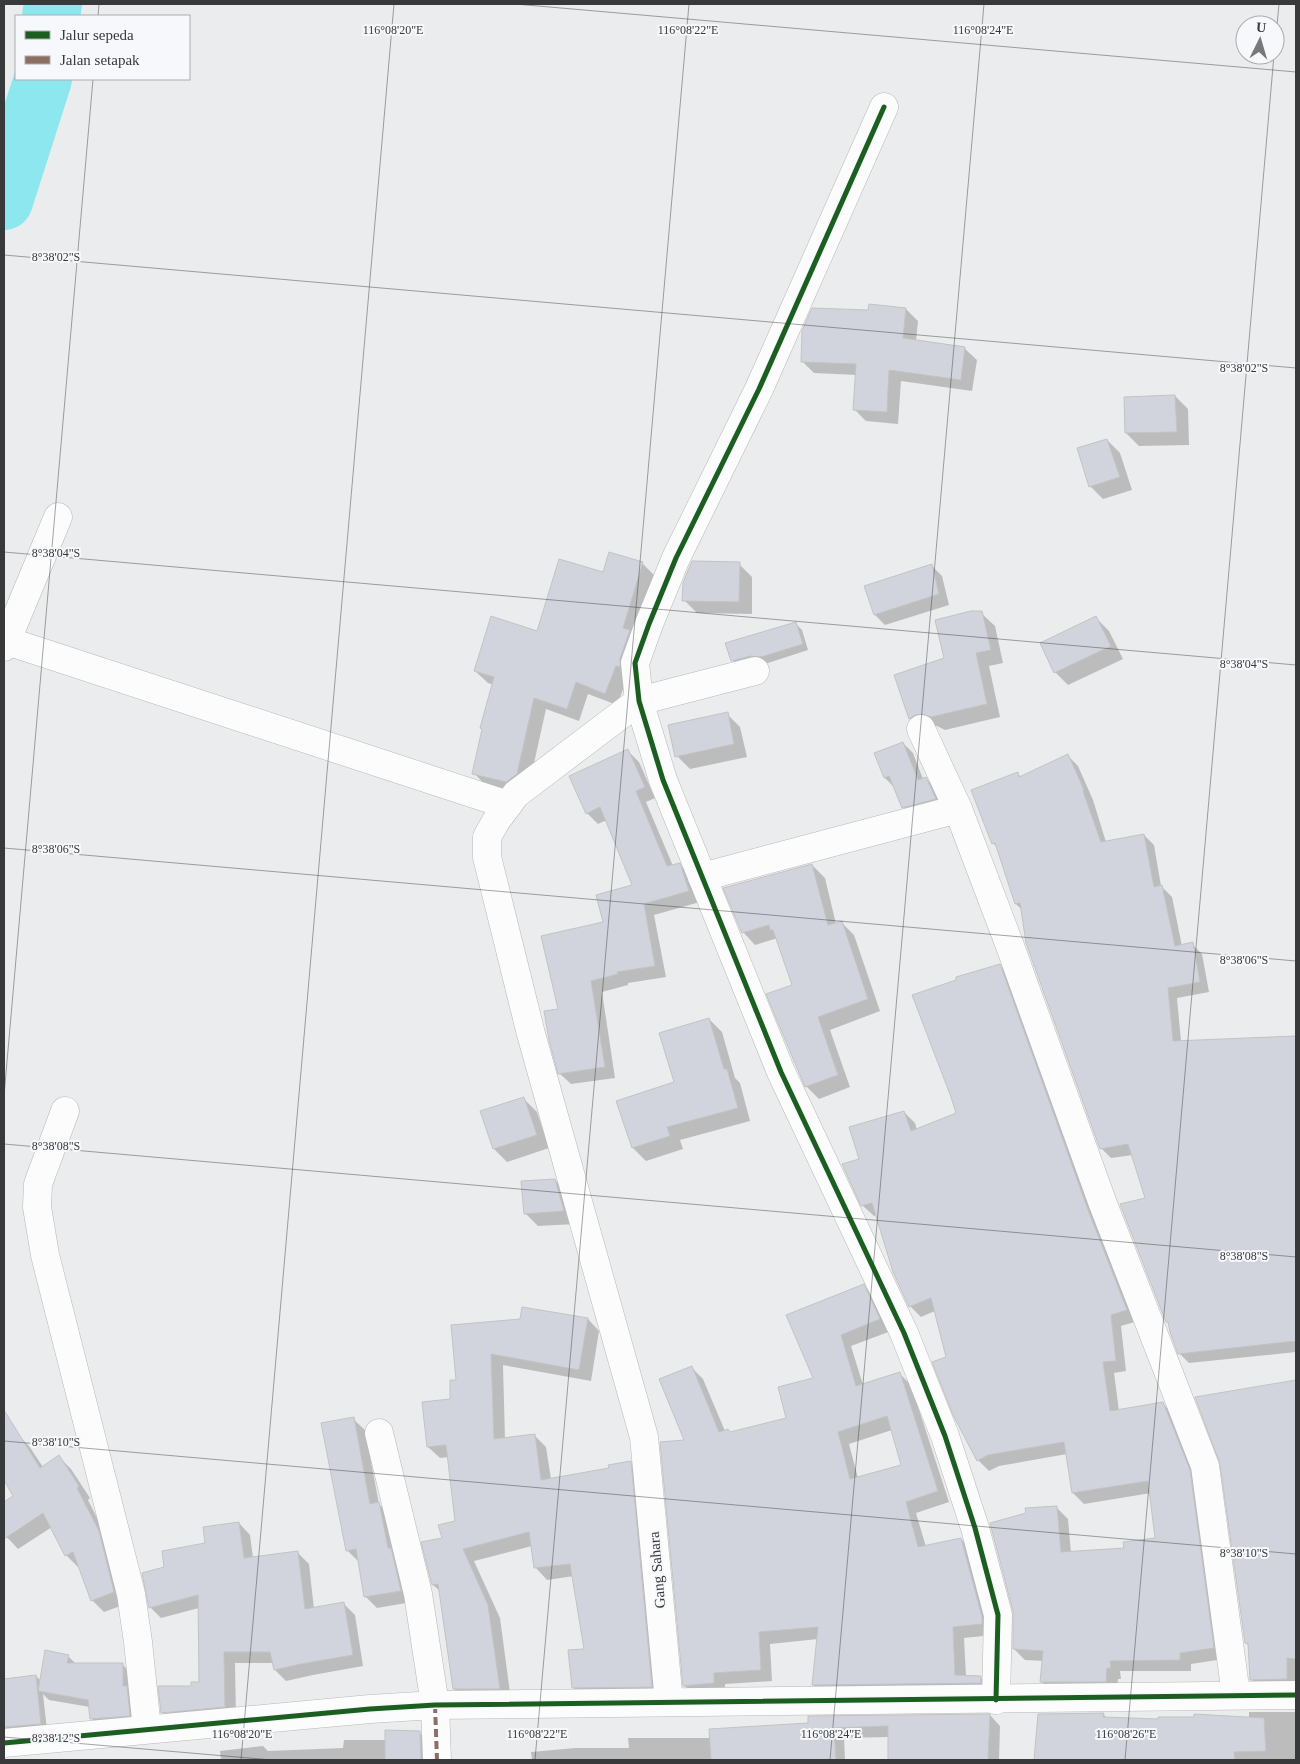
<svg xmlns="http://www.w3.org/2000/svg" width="1300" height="1764" font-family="Georgia,serif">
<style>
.shadow{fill:#0003;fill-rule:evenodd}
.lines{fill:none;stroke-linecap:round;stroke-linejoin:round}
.river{stroke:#8ce8ee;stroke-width:58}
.building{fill:#d2d4dd;stroke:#c2c3c4;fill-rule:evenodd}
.minor-casing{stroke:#b7b8b9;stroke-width:29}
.minor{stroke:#fcfcfc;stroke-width:28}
.quiet{stroke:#8d6e63;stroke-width:4;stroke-dasharray:8 4;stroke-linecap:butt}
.cycleway-casing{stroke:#f7f8fc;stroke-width:8}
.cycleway{stroke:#1b5e20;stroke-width:5}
.ticks{fill:none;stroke:#38393a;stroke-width:1;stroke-opacity:0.45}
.labels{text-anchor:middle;stroke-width:4;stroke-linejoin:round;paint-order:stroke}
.street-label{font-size:15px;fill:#38393a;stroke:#f7f8fc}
.ticks-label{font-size:12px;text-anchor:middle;fill:#38393a;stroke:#f7f8fc;stroke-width:4;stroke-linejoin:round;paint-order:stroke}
</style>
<rect width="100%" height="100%" fill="#ebeced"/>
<g class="shadow">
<polygon points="906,309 918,321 916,341 964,348 977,360 972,391 901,381 898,424 866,421 854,409 857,375 814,373 802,361 869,312"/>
<polygon points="1175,396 1188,409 1189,445 1139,446 1126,433"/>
<polygon points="1107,440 1120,453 1132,490 1103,499 1090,486"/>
<polygon points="642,563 654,575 628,677 617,705 588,694 579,721 546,709 529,786 519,793 486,786 474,773 494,685 488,683 475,671 538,633 604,573"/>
<polygon points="739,564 752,577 752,614 697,613 684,600"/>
<polygon points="932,566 942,576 949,605 885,625 875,615"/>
<polygon points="981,613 995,626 1003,663 989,666 1000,717 945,730 937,726 928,727 923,732 910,719 895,676 946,659"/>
<polygon points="1096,618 1109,631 1123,659 1068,685 1055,672"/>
<polygon points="795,623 802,630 808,650 768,663 758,662 739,667 732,660"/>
<polygon points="727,714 740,727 747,757 690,769 677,756"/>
<polygon points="903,743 913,753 923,779 926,778 936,789 945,809 913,817 903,807 894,787 885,778 876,754"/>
<polygon points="628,751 639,762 655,798 646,802 673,866 679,864 690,875 700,902 654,915 666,977 628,983 628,985 602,992 615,1078 571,1084 559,1073 560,1010 605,922 634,886 607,820 598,824 587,813"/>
<polygon points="1068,756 1078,766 1093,800 1106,842 1144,835 1154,845 1161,886 1172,897 1182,946 1192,944 1202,954 1209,992 1177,998 1181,1041 1296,1036 1296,1352 1189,1363 1179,1353 1170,1324 1167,1322 1147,1199 1133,1155 1111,1158 1101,1148 1022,910 1016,904 998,848 993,843 1017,773 1021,777"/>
<polygon points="812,865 825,878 836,924 841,922 854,935 880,1011 830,1030 850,1087 819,1099 806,1086 793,986 778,938 755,945 743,932"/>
<polygon points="1000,966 1011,977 1138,1321 1121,1326 1126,1371 1114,1373 1119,1411 1163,1404 1174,1415 1200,1482 1224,1659 1191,1664 1191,1671 1120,1671 1121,1679 1118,1679 1117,1692 1053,1693 1042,1682 1044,1661 1025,1660 1014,1649 1057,1508 1068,1519 1071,1553 1125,1549 1157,1540 1151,1493 1084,1504 1073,1493 1067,1454 999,1466 989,1471 978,1460 935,1311 921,1317 910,1306 877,1215 874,1216 862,1205 860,1160 904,1112 915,1123 917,1130 958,1114"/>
<polygon points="709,1019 722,1032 735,1078 740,1083 750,1121 680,1140 683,1149 646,1161 633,1148 676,1083"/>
<polygon points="524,1099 537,1112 549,1148 507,1162 494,1149"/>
<polygon points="555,1180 568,1193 576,1224 538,1226 525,1213"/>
<path d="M863 1285 875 1297 891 1331 851 1346 863 1385 899 1373 911 1385 949 1502 916 1513 926 1547 961 1539 973 1551 993 1635 964 1638 966 1676 980 1677 992 1689 825 1696 813 1685 818 1639 770 1644 772 1681 725 1684V1694L696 1697 684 1685 686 1441 691 1367 703 1379 725 1431 731 1433 787 1419 814 1379ZM892 1430 903 1466 858 1478 849 1444Z"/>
<polygon points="588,1319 599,1331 591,1381 503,1365 505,1439 534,1435 546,1447 551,1479 610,1469 630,1463 642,1475 663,1698 585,1699 573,1687 586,1650 574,1576 547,1580 536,1568 532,1546 474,1561 500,1618 511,1700 466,1700 454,1689 441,1592 433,1585 443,1539 456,1522 448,1457 440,1458 428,1447 452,1400 457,1381 453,1326"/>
<polygon points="1296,1381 1296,1689 1261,1689 1251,1679 1249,1646 1246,1643 1222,1464 1197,1398"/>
<polygon points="353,1419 365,1430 379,1504 390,1515 412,1602 377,1608 365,1596 360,1563 347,1550"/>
<polygon points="17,1434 29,1446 43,1467 59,1457 71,1469 90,1498 88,1500 110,1544 126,1604 104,1612 92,1600 79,1566 78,1567 66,1555 52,1527 18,1549 4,1534 4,1503 15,1496 4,1478 4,1443"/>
<polygon points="239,1523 250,1535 253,1558 297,1552 309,1564 314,1609 344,1604 355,1615 363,1666 313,1675 286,1681 275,1670 274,1663 235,1663 236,1718 174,1724 162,1712 200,1683 199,1608 161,1618 150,1607 166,1568 206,1544"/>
<polygon points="68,1656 76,1664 122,1664 131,1673 138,1724 101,1728 92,1719 90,1707 49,1700 43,1694 47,1730 4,1732 4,1681 36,1676 41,1681"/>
<polygon points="1249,1712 1296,1712 1296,1760 1035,1760 1039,1715 1103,1714 1108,1719 1159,1720 1249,1718"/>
<polygon points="990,1715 1000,1726 999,1760 889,1760 889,1737 844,1738 845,1760 532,1760 531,1752 575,1748 629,1748 628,1738 711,1738 710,1730"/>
<polygon points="420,1733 431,1744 432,1760 221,1760 220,1751 263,1746 268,1751 343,1748 344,1740 386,1740"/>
</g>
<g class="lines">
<g class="river">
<polyline points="51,16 53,4"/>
<polyline points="4,201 43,79"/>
</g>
</g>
<g class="building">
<polygon points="869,304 906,308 903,338 965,347 961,380 889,370 887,412 853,410 856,364 801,362 802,331 812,308 868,310"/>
<polygon points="1175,395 1177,432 1125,433 1124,397"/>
<polygon points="1107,439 1120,477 1089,487 1077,448"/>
<polygon points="609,552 643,562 623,628 630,630 620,658 620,667 616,666 605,694 576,682 567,709 534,698 517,774 506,782 472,774 482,729 480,728 494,677 474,671 491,616 537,631 559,559 603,572"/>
<polygon points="692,561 740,562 739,602 682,601 683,583"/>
<polygon points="932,564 939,594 874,615 864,586"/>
<polygon points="971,611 982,611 991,650 976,653 987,704 931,717 923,714 915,715 909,719 894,675 944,658 935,620"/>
<polygon points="1096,616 1111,646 1054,673 1040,643"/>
<polygon points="796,622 803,644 761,657 751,656 731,661 725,643"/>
<polygon points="728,712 734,744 675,757 668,725"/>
<polygon points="903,742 918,780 926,777 936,799 902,808 889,776 884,778 874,753"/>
<polygon points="628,749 645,787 636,791 667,866 680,863 689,891 644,904 655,966 617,972 618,974 591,981 605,1067 558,1074 549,1040 544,1011 558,1009 541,936 603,922 596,895 632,885 600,807 586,814 569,776"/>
<polygon points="1068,754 1084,790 1083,791 1101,842 1144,834 1154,887 1162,885 1175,946 1193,942 1200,982 1168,988 1173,1041 1296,1036 1296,1341 1178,1354 1170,1332 1168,1322 1166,1322 1120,1204 1145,1198 1128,1144 1100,1149 1026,943 1020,903 1015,904 995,843 992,844 971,790 1018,772 1019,777"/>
<polygon points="812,864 828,925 842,921 868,999 818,1017 838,1075 805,1087 766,994 792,985 773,930 770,930 769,925 742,933 723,888"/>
<polygon points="1000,964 1088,1210 1127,1310 1111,1315 1116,1361 1103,1362 1110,1411 1163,1402 1190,1470 1214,1648 1180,1653 1180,1660 1110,1661 1111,1668 1107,1668 1106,1682 1040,1682 1043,1651 1013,1649 1013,1611 990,1523 1026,1513 1025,1508 1057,1506 1061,1552 1124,1548 1123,1542 1155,1538 1148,1481 1072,1493 1064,1442 988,1455 977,1461 953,1415 932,1362 946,1357 931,1298 909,1307 893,1272 872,1203 861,1206 842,1164 859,1159 849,1127 904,1111 911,1131 956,1113 951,1097 912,995 956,980 956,977"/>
<polygon points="709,1018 724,1069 727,1069 738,1108 667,1127 670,1136 632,1148 616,1101 674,1082 659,1033"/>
<polygon points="524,1097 537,1135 493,1149 480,1111"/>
<polygon points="555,1179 564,1211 524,1214 521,1181"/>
<path d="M864 1284 880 1319 841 1335 856 1386 900 1372 938 1491 906 1502 918 1547 961 1538 982 1617V1624L953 1627 955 1675 981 1676V1683L812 1685 818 1627 759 1632 761 1670 714 1673V1683L683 1686 660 1442 684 1440 659 1379 692 1366 719 1432 728 1429 730 1432 786 1418 778 1387 813 1378 786 1315ZM887 1416 901 1465 850 1479 838 1432Z"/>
<polygon points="522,1307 588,1318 579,1370 491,1354 494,1439 535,1434 541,1480 609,1468 608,1465 631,1461 652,1687 572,1688 568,1650 584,1649 570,1564 534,1568 529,1532 463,1549 488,1605 500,1689 453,1689 438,1584 432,1585 421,1542 442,1538 438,1525 455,1521 446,1445 427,1447 422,1402 450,1399 450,1380 456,1380 451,1325 520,1319"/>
<polygon points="1296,1380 1296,1659 1287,1658 1287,1679 1250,1680 1248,1643 1245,1643 1220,1464 1195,1397"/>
<polygon points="4,1410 40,1468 59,1455 79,1486 77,1488 99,1531 114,1592 91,1601 73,1552 65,1556 43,1513 4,1539 4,1502 13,1496 4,1480"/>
<polygon points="354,1417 370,1504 379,1502 388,1548 391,1548 401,1591 364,1597 356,1549 346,1551 321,1423"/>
<polygon points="239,1522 244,1558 298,1551 305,1609 344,1602 353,1655 301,1664 274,1670 270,1652 224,1652 225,1707 161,1713 158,1686 191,1686 191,1682 199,1682 198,1595 149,1608 142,1573 164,1567 162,1551 205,1543 203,1527"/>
<polygon points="45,1650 69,1655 67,1663 123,1663 123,1686 127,1686 130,1716 90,1719 88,1700 38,1691"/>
<polygon points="36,1675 41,1724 4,1727 4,1679"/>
<polygon points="1104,1713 1103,1717 1158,1719 1158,1717 1194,1717 1194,1714 1264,1718 1266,1751 1234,1752 1235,1760 1034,1760 1038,1714"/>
<polygon points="990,1714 988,1760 888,1760 888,1726 834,1728 836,1760 711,1760 709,1729 808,1723 808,1716"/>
<polygon points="385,1730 420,1731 421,1760 385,1760"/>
</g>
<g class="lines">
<g class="minor-casing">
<g id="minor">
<polyline points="884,107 759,389 676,558 649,624 635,663 639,701 663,780 781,1072 904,1333 945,1436 975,1528 998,1615 996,1700"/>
<polyline points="7,641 508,805"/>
<polyline points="4,647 58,517"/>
<polyline points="921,729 958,809 1010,946 1103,1204 1205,1466 1236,1695"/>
<polyline points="702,877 958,809"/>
<polyline points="65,1111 38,1184 37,1207 45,1255 131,1594 138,1642 147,1729"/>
<polyline points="379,1433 418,1594 435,1705 437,1760"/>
<polyline points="669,1702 644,1437 531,1034 487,857 487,837 496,821 516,794 639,701 755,671"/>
<polyline points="4,1743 370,1709 435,1705 1296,1695"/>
</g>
</g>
<use href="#minor" class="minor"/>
<polyline class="quiet" points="435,1705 437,1760"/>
<g class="cycleway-casing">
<g id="cycleway">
<polyline points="884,107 759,389 676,558 649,624 635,663 639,701 663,780 781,1072 904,1333 945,1436 975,1528 998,1615 996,1700"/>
<polyline points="4,1743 370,1709 435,1705 1296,1695"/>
</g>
</g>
<use href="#cycleway" class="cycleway"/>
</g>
<path class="ticks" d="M515 4 1296 72M98 16 99 4M1275 47 1279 4M4 255 1296 368M4 552 1296 665M4 848 1296 961M4 1096 93 79M4 1144 1296 1257M4 1441 1296 1554M4 1737 272 1760M241 1760 394 4M535 1760 689 4M830 1760 984 4M1125 1760 1274 55"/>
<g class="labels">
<g class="street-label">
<text transform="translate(657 1570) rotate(-95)" y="5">Gang Sahara</text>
</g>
</g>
<g class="ticks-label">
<text x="393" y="34">116°08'20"E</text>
<text x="688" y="34">116°08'22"E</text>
<text x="983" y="34">116°08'24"E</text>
<text x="56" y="261">8°38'02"S</text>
<text x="1244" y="372">8°38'02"S</text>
<text x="56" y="557">8°38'04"S</text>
<text x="1244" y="668">8°38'04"S</text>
<text x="56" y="853">8°38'06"S</text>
<text x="1244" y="964">8°38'06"S</text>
<text x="56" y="1150">8°38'08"S</text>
<text x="1244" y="1260">8°38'08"S</text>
<text x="56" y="1446">8°38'10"S</text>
<text x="1244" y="1557">8°38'10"S</text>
<text x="242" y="1738">116°08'20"E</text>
<text x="537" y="1738">116°08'22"E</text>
<text x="831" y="1738">116°08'24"E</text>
<text x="1126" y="1738">116°08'26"E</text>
<text x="56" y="1742">8°38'12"S</text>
</g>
<rect width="1300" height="1764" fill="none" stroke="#38393a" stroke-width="10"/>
<rect x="15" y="15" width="175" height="65" fill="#f7f8fc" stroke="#abacae"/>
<rect x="25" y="31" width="25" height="8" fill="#1b5e20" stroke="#abacae"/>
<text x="60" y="40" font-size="15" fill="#38393a">Jalur sepeda</text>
<rect x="25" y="56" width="25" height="8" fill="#8d6e63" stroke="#abacae"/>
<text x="60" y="65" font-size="15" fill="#38393a">Jalan setapak</text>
<g transform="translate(1260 40) rotate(5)"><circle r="24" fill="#f7f8fc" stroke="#abacae"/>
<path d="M0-4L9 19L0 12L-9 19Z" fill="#777879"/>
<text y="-8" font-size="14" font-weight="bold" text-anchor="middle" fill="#38393a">U</text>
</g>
</svg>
